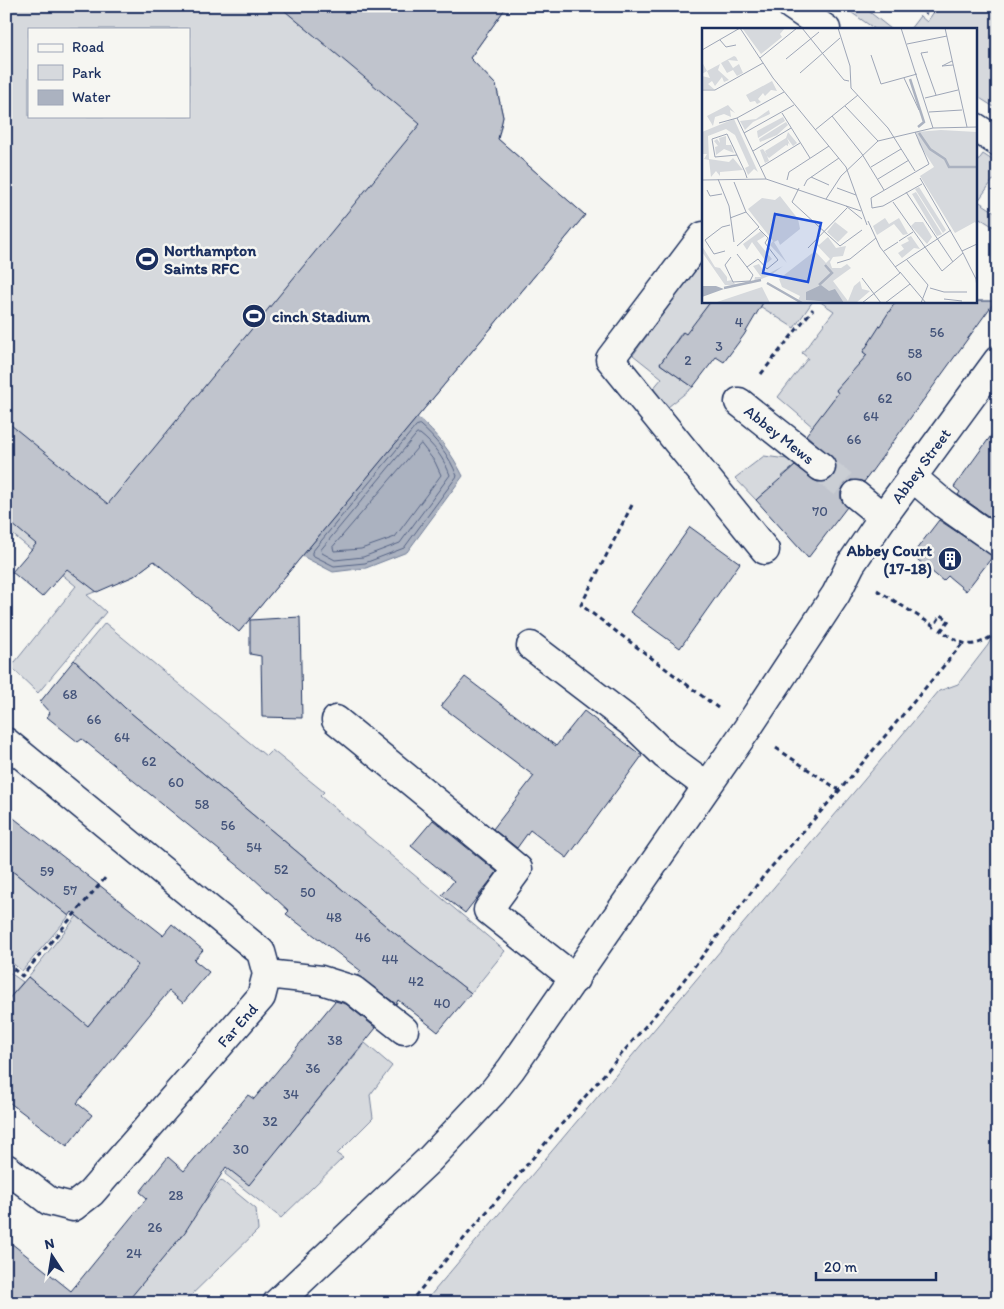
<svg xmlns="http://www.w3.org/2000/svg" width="1004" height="1309" font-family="Itim,sans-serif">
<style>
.green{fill:#d6d9dd;stroke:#78849e;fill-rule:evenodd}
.water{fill:#abb2c0;stroke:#717e99}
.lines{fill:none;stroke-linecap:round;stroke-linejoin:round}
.shore{stroke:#556385;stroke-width:1}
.building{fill:#c0c4cd;stroke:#1b2f5e}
.minor-tunnel{stroke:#caced4;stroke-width:28;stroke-dasharray:28 14;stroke-linecap:butt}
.minor-casing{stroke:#1b2f5e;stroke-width:31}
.path{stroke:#1b2f5e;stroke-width:3;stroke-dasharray:5 4;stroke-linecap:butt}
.minor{stroke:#f6f6f2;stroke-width:28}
.labels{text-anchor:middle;stroke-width:5;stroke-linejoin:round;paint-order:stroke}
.number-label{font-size:14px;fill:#44547a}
.poi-label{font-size:16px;font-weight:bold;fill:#1b2f5e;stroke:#f6f6f2;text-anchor:start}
.street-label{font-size:16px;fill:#1b2f5e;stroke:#f6f6f2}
.inset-river{fill:none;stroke:#abb2c0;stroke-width:2.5}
.inset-road{fill:none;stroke:#9ea6b7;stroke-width:1}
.view{fill:#1d4ed8;fill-opacity:0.15;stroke:#1d4ed8;stroke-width:2.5}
.inset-edge{fill:none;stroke:#1b2f5e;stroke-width:2.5}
</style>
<rect width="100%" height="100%" fill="#f6f6f2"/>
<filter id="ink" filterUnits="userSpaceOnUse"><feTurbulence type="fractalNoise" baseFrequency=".02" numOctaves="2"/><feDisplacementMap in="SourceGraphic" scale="10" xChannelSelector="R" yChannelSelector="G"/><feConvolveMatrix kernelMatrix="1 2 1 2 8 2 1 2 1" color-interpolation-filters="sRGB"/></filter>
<g filter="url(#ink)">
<g class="green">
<path d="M6 6H494L502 13 470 58 496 85 503 117 498 139 585 215 239 632 172 547 134 576 87 595 106 612 38 693 11 667 76 586 6 529ZM29 29H189V116H29Z"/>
<polygon points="842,6 862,6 891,29 875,29"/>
<polygon points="938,6 998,6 997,109 975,95 975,29 910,29 920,16 927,22"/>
<polygon points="983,154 998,164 998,182 993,180 978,201 998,214 997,229 975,215 975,165"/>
<polygon points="703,259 703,301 711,301 687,335 682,332 660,364 693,387 668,407 652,390 662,378 633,355"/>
<polygon points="752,301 813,301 794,328"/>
<polygon points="819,301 903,301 863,352 891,372 851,373 836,391 859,411 813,427 778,397 808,358 802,353 834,311"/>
<polygon points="764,456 787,459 796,465 782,476 798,492 766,491 756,500 735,478"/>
<polygon points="105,623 266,756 272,750 324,792 320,796 505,951 471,993 392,931 125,708 74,660"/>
<polygon points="998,624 998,1303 424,1303 939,691 958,684 988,645"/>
<polygon points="6,866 69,916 22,971 6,958"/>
<polygon points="77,916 138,965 46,1077 6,1043 6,970 23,982 10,997 33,1017 52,997 28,977"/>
<polygon points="365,1043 392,1066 370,1095 373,1118 337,1154 343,1158 281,1218 225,1174 228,1169 278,1149"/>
<polygon points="221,1180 256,1209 258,1230 183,1303 126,1303"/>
</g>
<path class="water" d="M417 417C438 435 451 452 463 476L407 552 366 568 333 572 302 556Z"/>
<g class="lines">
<g class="shore">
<path d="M420 425C436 439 449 455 457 476L404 548 365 563 334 566 312 555V552L416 426Z"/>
<path d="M417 434H420C434 445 444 459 450 475L400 543 363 557 335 560 322 553 321 550Z"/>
<polygon points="421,444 435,462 441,475 395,537 361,549 334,551 333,547"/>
</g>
</g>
<g class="building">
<polygon points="279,6 507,6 470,58 496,85 503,117 498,139 585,215 239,632 154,561 134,576 97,592 67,569 42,597 12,572 36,544 6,519 6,421 108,504 420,124"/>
<polygon points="711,301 764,301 744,335 724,362 716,357 693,387 660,364 683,332 686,334"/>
<polygon points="896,301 995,301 864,482 851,480 844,486 841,492 841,500 847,507 808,558 756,500 795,466 818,482 826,482 834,476 836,469 835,461 806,435 838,393 836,390 867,355 863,352"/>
<polygon points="998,426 998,523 958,495 960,492 954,487"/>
<polygon points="939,520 993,556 966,591 948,576 943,581 912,555"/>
<polygon points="690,527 740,563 680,648 630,612"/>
<polygon points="300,617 302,718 262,717 261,656 250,654 250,620"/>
<polygon points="74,660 125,708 392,931 471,993 438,1032 398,1000 396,1004 357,975 361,971 286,914 289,911 251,876 82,739 78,742 47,717 50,713 40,702"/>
<polygon points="465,677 556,746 584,711 642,756 567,858 530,830 517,848 493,829 534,776 441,706"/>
<polygon points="6,812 163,935 172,924 203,950 194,960 209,972 183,1003 169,991 77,1103 92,1115 67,1146 6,1100 6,1002 28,977 88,1026 138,965 72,912 69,916 6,866"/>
<polygon points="433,820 497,872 465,913 442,895 454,881 411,846"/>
<polygon points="335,1001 346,1004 376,1028 249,1185 226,1167 185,1232 126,1303 6,1303 6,1239 71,1291 147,1198 140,1192 168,1157 184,1171 248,1095 254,1099"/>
</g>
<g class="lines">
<polyline class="minor-tunnel" points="821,467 856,495"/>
<g class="minor-casing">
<g id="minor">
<polyline points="792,6 826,29"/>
<polyline points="975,127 998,142"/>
<polyline points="703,236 610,359 765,550"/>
<path id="s1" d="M739 402 821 467"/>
<polyline points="911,476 944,504 998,542"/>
<polyline points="856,495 883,517"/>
<polyline points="531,646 633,724 665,755 707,786"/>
<polyline points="336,720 518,869 488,910 575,979"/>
<polyline points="6,742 261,952 267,974 261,997 91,1193 73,1207 49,1201 6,1168"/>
<polyline points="267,974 321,980 353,990 404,1030"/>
<path id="s2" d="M277 1303 429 1160 492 1093 511 1069 747 729 836 594 851 564 883 517 998 360"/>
</g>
</g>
<g class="path">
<polyline points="923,11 927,14 932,6"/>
<polyline points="761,374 813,309"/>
<polyline points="632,505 581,605 718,708"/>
<path d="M877 590 934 626 941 615 949 620 941 631C967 647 972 650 998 632"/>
<polyline points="776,748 839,790"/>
<polyline points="6,963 22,976 106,877"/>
<polyline points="409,1303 677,989 766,873 839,791 962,644"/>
</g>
<use href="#minor" class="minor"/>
</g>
</g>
<defs>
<g id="stadium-disc" transform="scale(1.25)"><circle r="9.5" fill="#1b2f5e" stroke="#f6f6f2"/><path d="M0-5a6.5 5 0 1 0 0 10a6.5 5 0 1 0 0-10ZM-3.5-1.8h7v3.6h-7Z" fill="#fff"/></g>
<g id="building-disc" transform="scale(1.25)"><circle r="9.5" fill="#1b2f5e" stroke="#f6f6f2"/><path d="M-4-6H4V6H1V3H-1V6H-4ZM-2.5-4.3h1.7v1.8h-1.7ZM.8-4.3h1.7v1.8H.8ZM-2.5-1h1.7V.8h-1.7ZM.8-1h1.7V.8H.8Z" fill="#fff"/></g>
</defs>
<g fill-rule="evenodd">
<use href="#stadium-disc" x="147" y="259"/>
<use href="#stadium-disc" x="254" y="316"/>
<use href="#building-disc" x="950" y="559"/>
</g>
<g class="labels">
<g class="number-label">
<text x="739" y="327">4</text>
<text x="937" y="337">56</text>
<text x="719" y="351">3</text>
<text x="915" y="358">58</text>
<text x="688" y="365">2</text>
<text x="904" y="381">60</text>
<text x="885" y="403">62</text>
<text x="871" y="421">64</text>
<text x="854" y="444">66</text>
<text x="820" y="516">70</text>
<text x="70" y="699">68</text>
<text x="94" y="724">66</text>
<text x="122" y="742">64</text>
<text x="149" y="766">62</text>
<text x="176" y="787">60</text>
<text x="202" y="809">58</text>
<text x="228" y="830">56</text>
<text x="254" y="852">54</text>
<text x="281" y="874">52</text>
<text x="47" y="876">59</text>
<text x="70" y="895">57</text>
<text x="308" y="897">50</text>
<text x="334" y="922">48</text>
<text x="363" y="942">46</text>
<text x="390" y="964">44</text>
<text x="416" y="986">42</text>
<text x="442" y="1008">40</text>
<text x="335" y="1045">38</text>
<text x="313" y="1073">36</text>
<text x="291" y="1099">34</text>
<text x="270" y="1126">32</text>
<text x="241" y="1154">30</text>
<text x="176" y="1200">28</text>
<text x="155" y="1232">26</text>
<text x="134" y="1258">24</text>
</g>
<g class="poi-label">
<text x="164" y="256">Northampton<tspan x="164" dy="18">Saints RFC</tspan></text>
<text x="272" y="322">cinch Stadium</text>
<text x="932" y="556" text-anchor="end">Abbey Court<tspan x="932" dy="18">(17-18)</tspan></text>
</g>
<g class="street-label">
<text dy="6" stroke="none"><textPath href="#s1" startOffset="52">Abbey Mews</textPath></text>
<text dy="6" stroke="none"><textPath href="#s2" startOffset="1061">Abbey Street</textPath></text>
<text transform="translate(237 1025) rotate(-49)" y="6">Far End</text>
</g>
</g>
<g transform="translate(702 28)">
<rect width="275" height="275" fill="#f6f6f2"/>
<path d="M40 0H83L78 6 80 9 59 26ZM32 28 34 29 36 33 26 32 31 40 37 36 41 45 35 48 31 42 25 45 19 35ZM0 34 5 43 18 36 16 42 27 52 22 54 20 49 13 58 10 53 6 56 12 61H0V48L8 50 5 43 0 46ZM70 53 75 63 69 62 63 68 61 65 56 71 59 74 55 76 53 73 48 74 44 67ZM26 77 33 85 28 82 29 89 22 86 13 89 11 98 5 88ZM67 82 68 86 51 94 43 102 38 93 54 91ZM81 89 83 93 56 110 55 103ZM32 91 56 144 52 141 46 147 43 140 47 138 33 107 24 101 6 108 7 131 27 134 31 130 41 142 18 144V148L14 143 9 149 7 132 2 131 5 126H0V104ZM84 94 86 97 75 107 58 114 57 111ZM239 102 275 104V197L273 194 253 205 218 148 232 139 217 116 214 104ZM86 104 95 115 91 118 85 110 88 117 86 115V118L84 117 67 130 65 128 67 133 63 135 58 122 61 121 65 127 63 123 84 110ZM24 108V117H29L32 125 22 121 14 127 13 119 16 118 12 113 15 111 18 115 17 110ZM217 159 244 202 241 205 213 161ZM214 164 240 206 238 207 235 208 210 166ZM78 168 96 191 98 201 78 217 76 212 72 214 85 235 68 217 71 213 46 181 60 170 73 172ZM183 190 187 196 197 190 206 206 201 207 192 196 175 207 171 198ZM133 194 146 204 136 214 125 204ZM213 194H221L230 209 225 216 209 198ZM59 203 63 208 55 213 70 231 65 235 50 214 45 222 41 216ZM209 208 218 221 212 220 200 230 196 225 202 221 199 217 207 213 205 210ZM126 209 134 220 144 218 141 228 131 229 128 234 130 240H139L145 236 149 240 131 253 146 273 152 258 158 253 160 261 168 263 154 275H95L98 268 80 259 77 251 113 223 124 235 128 231 113 215 117 217ZM0 218 13 239 18 240 25 249V253L30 252 33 256 50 255 35 257H23L0 224ZM57 236 64 247 81 238 69 247 52 254 53 249H59L51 238ZM60 259 68 275H12Z" fill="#d6d9dd"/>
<path d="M119 257 127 263 133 261 142 275 104 272V264ZM1 258H14L22 261 0 269Z" fill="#abb2c0"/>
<path class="inset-river" d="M208 51 222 94 216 99M217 105 228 121 243 131 247 139H275M65 255 100 275M117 257 130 245 123 237M22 260 59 252"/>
<path class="inset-road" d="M38 0 71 50 144 139 165 197M100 0 142 52 147 53M136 0 148 38 149 60 186 100 213 143M199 0 231 100M243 0 265 99M18 12 24 19 34 17M205 16 245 8M0 22 38 0M226 24 219 25 234 67M169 27 179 56 215 46M58 30 95 0M84 31 117 4M250 33 240 38 251 37M98 45 138 10M202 50 217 82M0 62H13L61 35M223 70 256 62M143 78 176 113M227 84 260 82M80 85 108 130M130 88 160 126 182 162M35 90 64 151M17 95 35 90 82 64M113 102 156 67M213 104 227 136 169 170 170 180 181 178 220 156M42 105 92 77M51 123 89 100M35 127 13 129 10 111 25 106 43 144 45 150M59 139 98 115M169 139 199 121M109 149 127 157M218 150 260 223 274 251 275 260M16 151 27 178 32 214M176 151 207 132M0 152 64 151 159 183M85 152 87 144 127 118M32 154 44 184M102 158 105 152 137 130M97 160 90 174 138 218 160 202M135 160 154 167M5 162 8 168 20 166M204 164 251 234M124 171 139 148 176 113 231 100 275 99M191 174 240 243 261 225M144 178 160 191M28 190 44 184 57 199 35 218M166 193 178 219 198 245M197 213 211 204M106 220 145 180M23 223 12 226 3 212 20 199 28 197M182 223 196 214M260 223 275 216M29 229 23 237 31 254 48 253 51 247 35 226M205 232 226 257 219 275M135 235 148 231 174 210M45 239 56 231 65 241 76 232 63 215 66 210 57 201M193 239 249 202M198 244 224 275M160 250 179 275M228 260 242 264H265M242 271 260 273M160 275 198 245M183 275 208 256"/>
<path class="view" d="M73 186 119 195 106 254 61 245Z"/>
<rect width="275" height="275" class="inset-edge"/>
</g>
<rect width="1004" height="1309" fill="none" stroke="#f6f6f2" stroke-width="25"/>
<rect x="12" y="12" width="979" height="1284" fill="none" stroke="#1b2f5e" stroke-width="2" filter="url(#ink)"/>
<rect x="28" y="28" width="162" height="90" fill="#f6f6f2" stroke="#9ea6b7"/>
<rect x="38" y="44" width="25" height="8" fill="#f6f6f2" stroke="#9ea6b7"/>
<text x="72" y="52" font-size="15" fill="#1b2f5e">Road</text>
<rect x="38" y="65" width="25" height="15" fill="#d6d9dd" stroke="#9ea6b7"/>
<text x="72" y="78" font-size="15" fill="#1b2f5e">Park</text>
<rect x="38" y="90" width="25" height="15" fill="#abb2c0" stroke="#9ea6b7"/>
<text x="72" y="102" font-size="15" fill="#1b2f5e">Water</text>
<g transform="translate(52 1256) rotate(348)" stroke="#f6f6f2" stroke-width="4" paint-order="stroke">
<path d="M0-4L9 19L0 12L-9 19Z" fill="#1b2f5e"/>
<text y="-8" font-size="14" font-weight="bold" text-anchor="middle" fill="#1b2f5e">N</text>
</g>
<path d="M816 1272v8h120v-8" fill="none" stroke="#1b2f5e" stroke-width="2.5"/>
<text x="824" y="1272" font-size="15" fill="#1b2f5e" stroke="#f6f6f2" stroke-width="4" paint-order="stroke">20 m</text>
</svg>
